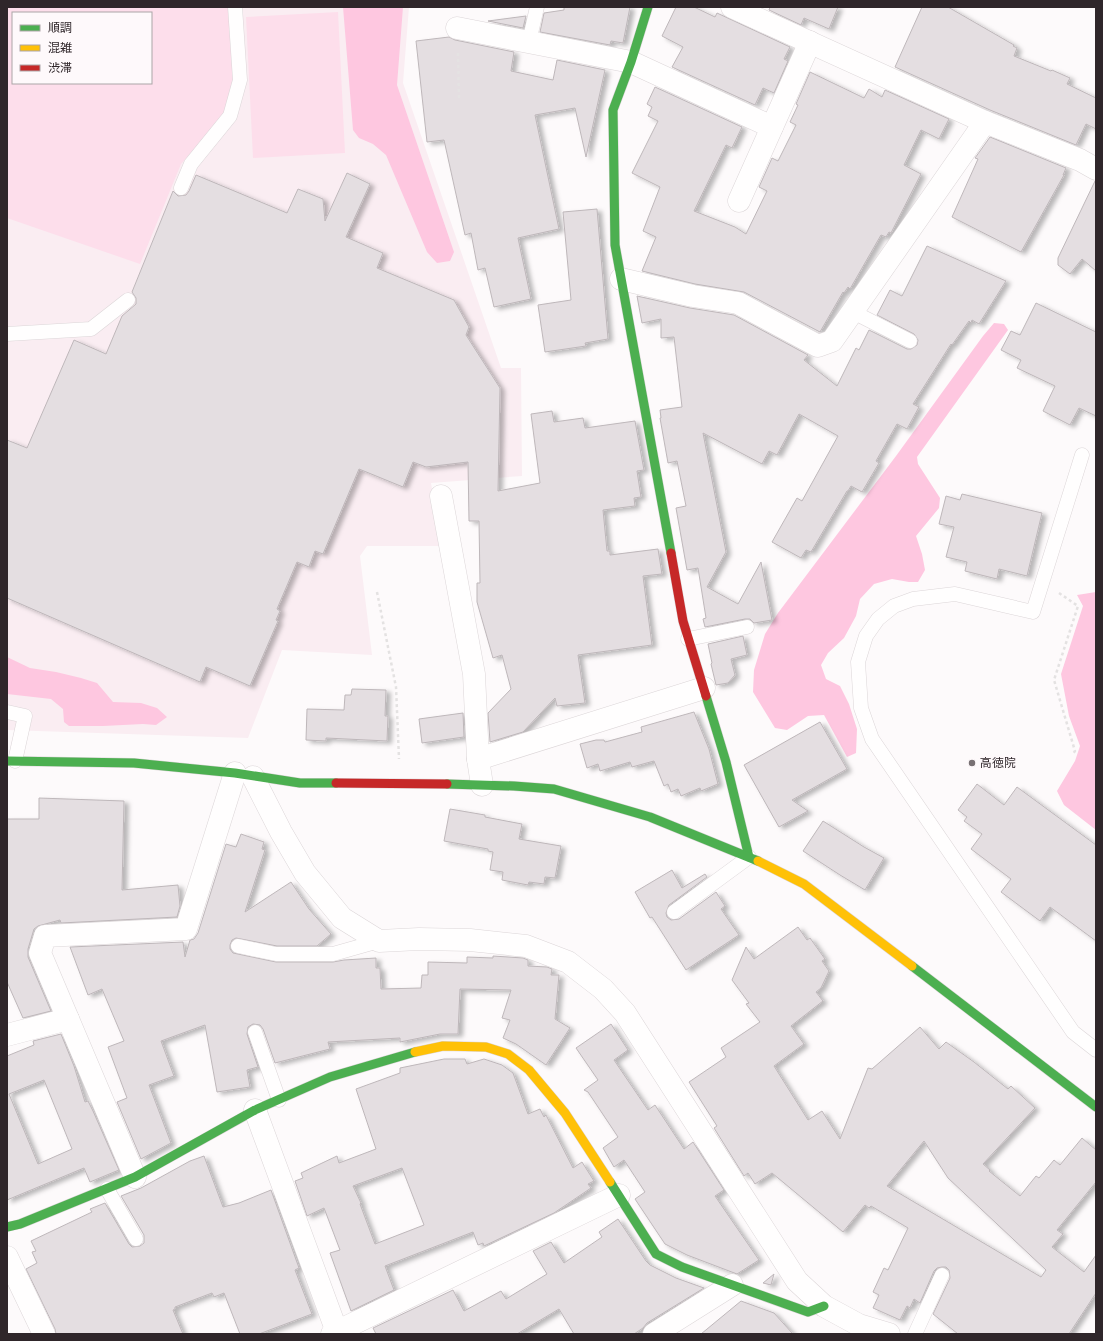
<svg xmlns="http://www.w3.org/2000/svg" width="1103" height="1341" font-family="Inter,'Noto Sans JP',sans-serif">
<style>
.built{fill:#faedf2;fill-rule:evenodd}
.green{fill:#fddeeb;fill-rule:evenodd}
.forest{fill:#fec7e0}
.building{fill:#e4dee1;stroke:#beb7ba;fill-rule:evenodd;filter:url(#shadow)}
.lines{fill:none;stroke-linecap:round;stroke-linejoin:round}
.lane-casing{stroke:#dcd6d8;stroke-width:15}
.street-casing{stroke:#dcd6d8;stroke-width:23}
.fast-casing{stroke:#dcd6d8;stroke-width:10}
.slow-casing{stroke:#dcd6d8;stroke-width:10}
.jam-casing{stroke:#dcd6d8;stroke-width:10}
.path{stroke:#e4e2e2;stroke-width:2.5;stroke-dasharray:3 3;stroke-linecap:butt}
.lane{stroke:#fffefe;stroke-width:14}
.street{stroke:#fffefe;stroke-width:22}
.fast{stroke:#4caf50;stroke-width:9}
.slow{stroke:#ffc107;stroke-width:9}
.jam{stroke:#c62828;stroke-width:9}
.poi-dot{fill:#777073;stroke:#fef9fb;stroke-width:1.5}
.labels{text-anchor:middle;stroke-width:4;stroke-linejoin:round;paint-order:stroke}
.poi-label{font-size:12px;fill:#2f262a;stroke:#fef9fb;text-anchor:start}
</style>
<defs>
<filter id="shadow"><feDropShadow dx="4.5" dy="2.5" stdDeviation="2" flood-color="#0004"/></filter>
</defs>
<rect width="100%" height="100%" fill="#fdfafb"/>
<path class="built" d="M7 7H409L403 83 501 368H521L522 476 431 483 442 546H367L360 556 372 655 282 650 248 738 7 730ZM13 13H151V83H13Z"/>
<g class="green">
<path d="M7 7H230L234 79 225 114 181 164 140 264 7 218ZM13 13H151V83H13Z"/>
<polygon points="338,12 345,153 253,158 246,17"/>
</g>
<g class="forest">
<polygon points="343,7 403,7 397,85 454,252 450,261 437,263 427,252 386,155 373,144 359,138 353,130"/>
<polygon points="994,323 1004,324 1008,330 917,457 918,464 940,498 939,508 916,536 922,554 925,570 918,582 909,582 892,579 874,584 860,599 856,616 844,638 828,653 821,665 826,679 840,686 849,704 857,729 856,753 847,757 824,715 808,716 787,730 775,728 753,692 754,670 765,634 778,613 896,456 983,336"/>
<polygon points="1096,592 1096,830 1064,805 1057,791 1075,761 1080,746 1069,716 1061,674 1083,606 1077,595"/>
<polygon points="7,657 30,668 56,672 81,678 97,683 113,702 141,703 157,708 167,717 156,725 143,724 103,726 69,726 64,722 63,709 51,699 7,694"/>
</g>
<g class="building">
<polygon points="564,7 630,7 623,43 611,41 610,45 540,32 544,13 564,10"/>
<polygon points="676,7 694,7 715,17 717,13 790,47 784,59 788,61 774,93 763,88 755,105 672,67 683,47 662,36"/>
<polygon points="770,7 838,7 829,29 804,18 801,25 769,10"/>
<polygon points="922,7 948,7 1014,45 1013,46 1017,48 1014,56 1051,71 1052,70 1070,78 1067,84 1096,98 1096,129 1086,124 1076,145 990,110 895,67"/>
<polygon points="526,16 523,28 488,21"/>
<polygon points="449,37 455,40 514,52 511,71 553,80 557,60 605,70 586,157 575,108 535,115 559,229 518,238 531,299 494,307 485,268 478,270 471,233 465,235 444,140 427,142 416,41"/>
<polygon points="810,72 864,98 869,89 882,97 885,90 949,119 939,139 921,130 904,165 921,174 891,233 889,232 886,237 881,235 850,289 848,287 844,293 843,292 820,332 744,292 695,284 642,271 656,237 643,231 660,187 632,173 658,121 648,116 652,107 647,104 655,87 742,127 732,148 726,145 694,211 735,227 746,234 767,191 759,187 772,158 778,161 796,125 790,122 798,105 796,104"/>
<polygon points="990,137 1066,168 1063,175 1064,175 1021,252 952,217 978,159 975,158"/>
<polygon points="347,173 370,184 346,237 383,253 377,268 454,300 469,327 466,335 500,388 498,491 540,483 531,414 552,411 554,422 583,418 585,428 635,421 644,470 637,471 641,497 634,498 635,506 603,510 607,551 610,551 610,555 658,549 662,574 643,576 652,645 578,655 585,703 557,706 555,698 523,732 490,742 488,713 511,689 502,655 493,658 477,602 477,583 480,583 479,521 469,521 468,462 426,467 413,462 403,487 359,469 323,554 315,551 309,567 297,562 277,609 280,611 276,620 278,621 250,686 206,667 200,682 7,598 7,440 27,448 74,340 106,354 122,316 136,304 136,298 132,292 173,191 178,196 186,195 189,191 196,175 287,213 298,189 323,199 325,221"/>
<polygon points="1095,181 1096,181 1096,271 1082,259 1070,274 1058,265 1058,258"/>
<polygon points="597,209 608,339 585,343 586,346 545,352 538,305 571,300 563,212"/>
<polygon points="927,246 1006,281 979,324 972,320 971,323 969,321 952,345 951,344 913,404 919,407 907,429 897,424 876,461 879,463 862,492 851,486 848,491 847,491 811,552 806,550 801,558 772,542 797,498 802,501 838,436 799,414 777,455 769,451 762,464 703,433 726,552 707,587 738,604 761,562 772,620 754,623 750,619 745,619 705,627 703,619 706,618 698,568 687,570 676,508 686,506 677,461 668,463 660,418 661,418 660,410 682,407 674,337 661,338 661,319 642,323 637,296 690,308 734,315 808,355 804,360 837,386 856,348 859,350 869,330 907,349 911,349 917,345 918,340 914,334 877,315 890,290 902,296"/>
<polygon points="1036,303 1096,332 1096,416 1079,408 1070,425 1043,411 1055,386 1017,368 1021,360 1001,350 1011,331 1020,335"/>
<polygon points="962,494 1042,513 1027,576 999,569 997,579 965,571 967,562 946,557 954,527 939,524 946,496 960,500"/>
<polygon points="743,636 747,655 731,659 735,675 728,683 716,685 711,664 712,663 708,644"/>
<polygon points="352,689 386,690 385,716 388,716 387,741 326,738 326,741 306,740 307,709 344,710 345,695 351,695"/>
<polygon points="694,712 709,749 718,784 701,791 700,788 681,796 678,789 671,792 668,784 664,786 654,761 632,767 630,762 600,771 598,764 587,768 580,744 596,740 604,740 605,742 642,732 641,727"/>
<polygon points="463,713 464,737 422,743 419,719"/>
<polygon points="820,722 847,769 792,800 808,811 779,827 744,765"/>
<polygon points="977,784 1004,805 1017,787 1096,845 1096,941 1050,907 1040,921 1001,892 1011,879 971,849 982,834 964,821 967,817 958,810"/>
<polygon points="39,798 124,801 122,890 178,885 180,906 177,917 61,923 60,920 38,926 34,929 28,949 28,957 51,1011 23,1018 7,982 7,819 39,819"/>
<polygon points="450,809 485,815 485,817 522,824 519,839 561,846 555,878 545,877 544,884 529,882 528,885 502,880 503,872 490,870 493,852 488,851 488,849 444,841"/>
<polygon points="823,821 864,847 884,858 865,890 840,875 803,851"/>
<polygon points="241,834 264,842 262,849 265,850 245,912 291,882 309,909 331,934 317,946 277,946 236,938 232,940 230,945 230,949 233,953 276,962 333,962 344,960 376,958 376,968 380,968 381,989 421,988 422,975 428,975 428,962 467,963 467,957 493,958 493,956 523,958 528,960 528,966 547,967 552,969 551,975 559,975 555,1019 570,1028 546,1065 516,1044 503,1038 510,1020 502,1018 511,990 460,989 458,1034 440,1034 400,1042 400,1038 328,1042 330,1049 275,1063 263,1029 260,1025 253,1024 248,1027 247,1034 258,1067 247,1070 250,1087 217,1092 205,1025 161,1041 174,1076 149,1085 171,1143 141,1159 117,1102 127,1098 108,1047 124,1041 102,989 88,995 70,947 183,942 185,957 190,940 194,939 198,933 226,844 236,847"/>
<polygon points="672,870 682,888 705,874 707,877 669,905 666,913 667,917 671,920 679,919 716,892 725,906 721,909 739,935 686,970 652,917 650,918 635,892"/>
<path d="M798 927 807 940 810 938 825 959 822 961 829 971 821 988 816 992 823 1001 791 1026 804 1044 774 1066 808 1120 822 1111 840 1139 868 1068 872 1069 920 1027 939 1049 946 1042 974 1062 1008 1089 1011 1086 1035 1108 983 1164 990 1170 989 1171 1020 1196 1036 1176 1039 1178 1054 1160 1060 1165 1082 1138 1096 1150V1182L1057 1230 1063 1234 1052 1247 1084 1272 1096 1255V1293L1069 1334H958L933 1314 950 1278 949 1270 946 1267H942L937 1268 934 1271 920 1303 914 1299 910 1308 907 1306 900 1320 873 1308 879 1295 873 1292 884 1268 888 1270 908 1228 871 1206 869 1208 865 1205 843 1232 772 1173 755 1184 748 1173 744 1176 714 1128 717 1126 689 1082 726 1057 721 1048 760 1022 746 1004 749 1003 732 980 746 947 754 959ZM924 1141 948 1178 1046 1270 1041 1277 887 1186Z"/>
<polygon points="611,1024 628,1050 614,1060 648,1110 655,1105 684,1149 693,1142 724,1190 715,1196 759,1260 737,1274 687,1255 665,1244 635,1199 645,1192 624,1160 614,1167 603,1148 618,1137 588,1092 584,1090 598,1080 576,1048"/>
<path d="M61 1034 74 1066 85 1102 88 1101 93 1111 119 1170 90 1182 84 1168 7 1200V1056L34 1045 33 1041ZM44 1080 72 1149 38 1164 9 1094Z"/>
<path d="M444 1059H465L467 1064 484 1059 502 1065 513 1073 528 1114 540 1109 544 1117 546 1115 573 1168 582 1162 594 1181 588 1184 591 1188 554 1213 484 1246 483 1243 478 1245 473 1232 385 1266 394 1290 351 1311 330 1253 340 1250 324 1208 307 1216 295 1181 303 1178 301 1173 337 1156 339 1163 376 1149 356 1089 400 1073V1068ZM402 1168 424 1225 375 1244 360 1204 361 1203 353 1186Z"/>
<polygon points="204,1156 223,1207 239,1203 271,1190 299,1268 295,1270 312,1314 259,1334 240,1334 224,1293 214,1297 212,1293 175,1307 175,1309 173,1310 183,1334 56,1334 55,1329 26,1269 37,1263 32,1252 36,1251 31,1241 92,1212 90,1209 105,1203 129,1244 132,1247 140,1246 144,1243 144,1235 121,1196 141,1188 190,1161"/>
<polygon points="618,1219 646,1261 650,1265 676,1278 704,1288 647,1323 643,1328 634,1334 574,1334 559,1309 517,1334 376,1334 373,1328 453,1290 464,1311 501,1291 506,1299 547,1274 533,1251 551,1242 564,1263 602,1237 599,1232"/>
<polygon points="774,1274 771,1285 763,1283"/>
<polygon points="741,1301 774,1313 793,1334 701,1334"/>
</g>
<g class="lines">
<g class="lane-casing">
<g id="lane">
<polyline points="529,42 537,7"/>
<polyline points="181,188 191,164 230,116 240,80 235,7"/>
<polyline points="853,312 910,341"/>
<polyline points="7,334 91,329 128,300"/>
<polyline points="1082,455 1033,612 955,594 913,599 894,606 878,619 866,636 858,662 861,708 872,739 1073,1032 1096,1050"/>
<polyline points="688,639 747,627"/>
<polyline points="7,712 25,716 15,761"/>
<polyline points="674,912 749,857"/>
<polyline points="238,946 276,954 333,954 379,941"/>
<polyline points="255,1032 279,1100"/>
<polyline points="107,1189 136,1239"/>
<polyline points="915,1334 942,1275"/>
</g>
</g>
<g class="street-casing">
<g id="street">
<polyline points="732,7 985,122 1080,160 1096,169"/>
<polyline points="457,28 631,62 772,127"/>
<polyline points="739,201 810,42"/>
<polyline points="621,279 693,296 738,303 818,346 832,341 985,122"/>
<polyline points="441,496 474,674 478,759 482,785"/>
<polyline points="478,759 704,688"/>
<polyline points="253,777 281,832 305,873 342,918 379,941 419,939 470,940 526,946 568,962 603,989 625,1013 797,1281 824,1306 859,1325 889,1334"/>
<polyline points="68,1019 40,953 45,936 186,929 235,773"/>
<polyline points="7,1035 68,1019 135,1177"/>
<polyline points="255,1110 337,1332"/>
<polyline points="7,1257 44,1334"/>
<polyline points="332,1334 619,1195"/>
<polyline points="654,1334 732,1285"/>
</g>
</g>
<g class="fast-casing">
<g id="fast">
<polyline points="648,7 631,62 613,110 615,245 671,553"/>
<polyline points="706,696 726,762 749,857"/>
<polyline points="7,761 134,763 235,773 300,783 336,783"/>
<polyline points="447,784 514,786 554,789 650,817 758,861"/>
<polyline points="912,966 1096,1107"/>
<polyline points="610,1182 656,1254 682,1267 808,1312 824,1306"/>
<polyline points="7,1227 20,1224 135,1177 255,1110 330,1077 415,1052"/>
</g>
</g>
<g class="slow-casing">
<g id="slow">
<polyline points="758,861 804,884 912,966"/>
<polyline points="415,1052 443,1046 486,1047 508,1054 529,1070 565,1113 610,1182"/>
</g>
</g>
<g class="jam-casing">
<g id="jam">
<polyline points="671,553 683,621 706,696"/>
<polyline points="336,783 447,784"/>
</g>
</g>
<g class="path">
<polyline points="458,53 459,101"/>
<polyline points="377,592 396,687 399,759"/>
<polyline points="1059,593 1078,606 1054,680 1075,751 1072,755"/>
</g>
<use href="#lane" class="lane"/>
<use href="#street" class="street"/>
<use href="#fast" class="fast"/>
<use href="#slow" class="slow"/>
<use href="#jam" class="jam"/>
</g>
<circle class="poi-dot" cx="972" cy="763" r="4"/>
<g class="labels">
<g class="poi-label">
<text x="980" y="767">高徳院</text>
</g>
</g>
<rect width="1103" height="1341" fill="none" stroke="#2f262a" stroke-width="16"/>
<rect x="12" y="12" width="140" height="72" fill="#fef9fb" stroke="#aba5a7"/>
<rect x="20" y="25" width="20" height="6" fill="#4caf50" stroke="#aba5a7"/>
<text x="48" y="32" font-size="12" fill="#2f262a">順調</text>
<rect x="20" y="45" width="20" height="6" fill="#ffc107" stroke="#aba5a7"/>
<text x="48" y="52" font-size="12" fill="#2f262a">混雑</text>
<rect x="20" y="65" width="20" height="6" fill="#c62828" stroke="#aba5a7"/>
<text x="48" y="72" font-size="12" fill="#2f262a">渋滞</text>
</svg>
